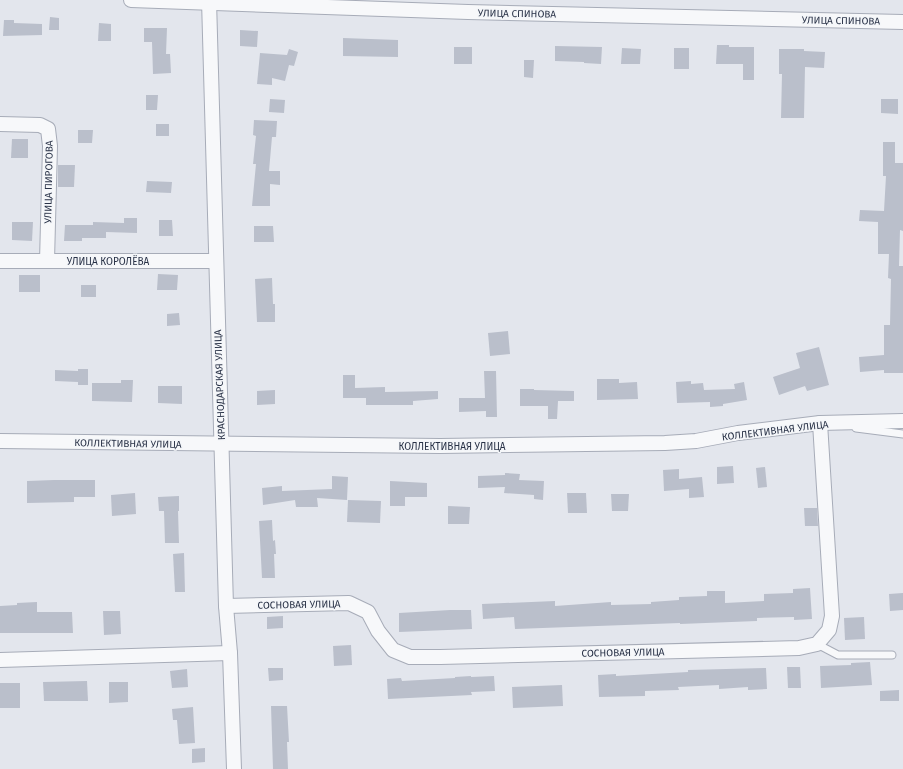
<svg xmlns="http://www.w3.org/2000/svg" width="903" height="769" font-family="'Fira Sans',sans-serif">
<style>
.building{fill:#babfcb}
.lines{fill:none;stroke-linecap:round;stroke-linejoin:round}
.lane-casing{stroke:#a7acb8;stroke-width:9}
.street-casing{stroke:#a7acb8;stroke-width:16}
.lane{stroke:#f7f8fa;stroke-width:7}
.street{stroke:#f7f8fa;stroke-width:14}
.labels{text-anchor:middle;stroke-width:3;stroke-linejoin:round;paint-order:stroke}
.street-label{font-size:10px;fill:#293247;stroke:#f4f6f9}
</style>
<rect width="100%" height="100%" fill="#e3e6ed"/>
<g class="building">
<polygon points="50,17 59,18 59,30 49,30"/>
<polygon points="4,20 14,20 14,23 42,24 42,35 3,36"/>
<polygon points="99,23 111,24 111,41 98,41"/>
<polygon points="144,28 167,28 166,54 170,54 171,73 153,74 152,42 144,42"/>
<polygon points="240,30 258,31 257,47 240,46"/>
<polygon points="343,38 398,40 398,57 343,56"/>
<polygon points="717,45 729,45 729,47 754,47 754,80 743,80 743,64 716,64"/>
<polygon points="555,46 602,47 601,64 584,63 584,62 555,61"/>
<rect x="454" y="47" width="18" height="17"/>
<polygon points="622,48 641,49 640,64 621,64"/>
<rect x="674" y="48" width="15" height="21"/>
<polygon points="289,49 298,52 294,66 289,65 285,81 272,78 272,85 257,84 260,53 287,55"/>
<polygon points="779,49 804,49 804,51 825,52 824,68 805,67 804,118 781,118 782,74 779,74"/>
<polygon points="524,60 534,60 533,78 524,77"/>
<polygon points="146,95 158,95 157,110 146,110"/>
<polygon points="270,99 285,100 284,113 269,112"/>
<polygon points="881,99 898,99 898,114 881,113"/>
<polygon points="254,120 277,121 276,137 272,137 269,171 280,171 280,185 270,184 270,206 252,206 256,164 253,164 256,136 253,135"/>
<rect x="156" y="124" width="13" height="12"/>
<polygon points="78,130 93,130 92,143 78,143"/>
<polygon points="12,139 28,139 28,158 11,158"/>
<polygon points="883,142 895,142 895,163 903,163 903,231 900,230 899,266 903,266 903,373 884,373 884,370 860,372 859,357 884,355 884,325 890,325 891,279 888,278 889,254 878,254 878,222 859,221 860,210 884,211 886,176 883,176"/>
<polygon points="58,165 75,165 74,187 58,187"/>
<polygon points="147,181 172,182 171,193 146,192"/>
<polygon points="124,218 137,218 137,233 106,232 106,238 82,238 82,241 64,241 65,225 93,225 93,222 124,223"/>
<polygon points="159,220 172,220 173,236 159,236"/>
<polygon points="12,222 33,222 32,241 12,240"/>
<polygon points="254,226 273,226 274,242 254,242"/>
<polygon points="158,274 178,275 177,290 157,290"/>
<rect x="19" y="275" width="21" height="17"/>
<polygon points="272,278 273,304 275,304 275,322 257,322 255,279"/>
<rect x="81" y="285" width="15" height="12"/>
<polygon points="179,313 180,325 167,326 167,314"/>
<polygon points="508,331 510,354 490,356 488,333"/>
<polygon points="819,347 829,385 807,391 805,386 779,395 773,377 800,368 796,353"/>
<polygon points="78,369 88,369 88,385 78,385 78,382 55,381 55,370 78,371"/>
<polygon points="484,371 496,371 497,417 486,417 486,411 459,412 459,398 485,398"/>
<polygon points="343,375 355,375 355,388 385,387 385,392 438,391 438,399 413,401 413,405 366,405 366,398 343,398"/>
<polygon points="597,379 619,379 619,383 637,382 638,399 597,400"/>
<polygon points="121,380 133,380 132,402 92,401 92,383 121,383"/>
<polygon points="691,381 691,384 703,383 704,390 735,389 734,384 744,382 747,400 723,404 723,406 710,407 710,402 677,403 676,382"/>
<polygon points="158,386 182,386 182,404 158,403"/>
<polygon points="520,389 534,389 534,390 574,391 574,401 558,401 557,419 548,419 548,406 520,406"/>
<polygon points="275,390 275,404 257,405 257,391"/>
<polygon points="733,466 734,483 717,484 717,467"/>
<polygon points="765,467 767,487 758,488 756,468"/>
<polygon points="679,469 679,479 702,477 704,497 689,498 689,489 664,491 663,470"/>
<polygon points="505,473 520,474 519,480 544,481 543,500 534,499 534,495 504,493 505,487 478,488 478,476 505,475"/>
<polygon points="332,476 348,477 347,500 317,498 318,507 296,507 295,500 263,505 262,488 282,486 282,491 332,489"/>
<polygon points="54,480 95,480 95,497 74,497 74,502 27,503 27,481"/>
<polygon points="390,481 427,483 427,497 405,497 405,506 390,506"/>
<polygon points="135,493 136,514 112,516 111,495"/>
<polygon points="567,493 586,493 587,513 568,513"/>
<polygon points="611,494 629,494 628,511 612,511"/>
<polygon points="179,496 179,511 178,511 179,543 165,543 164,511 159,511 158,497"/>
<polygon points="348,500 381,501 380,523 347,522"/>
<polygon points="448,506 470,507 469,524 448,524"/>
<polygon points="804,508 817,508 818,526 805,526"/>
<polygon points="272,520 273,541 275,540 276,554 274,554 275,578 262,578 259,521"/>
<polygon points="184,553 185,592 175,592 173,554"/>
<polygon points="810,588 812,619 794,620 794,617 757,618 757,621 680,624 680,623 515,629 514,617 483,619 482,604 555,601 555,606 611,602 611,605 651,604 651,602 679,600 679,597 707,596 707,591 725,591 725,603 764,601 764,594 793,593 793,589"/>
<polygon points="903,593 903,610 890,611 889,594"/>
<polygon points="37,602 37,612 72,612 73,633 0,633 0,606 17,605 17,603"/>
<polygon points="450,610 471,610 472,629 399,632 399,613"/>
<polygon points="103,611 120,611 121,634 104,635"/>
<polygon points="283,616 283,628 267,629 267,617"/>
<polygon points="864,617 865,639 845,640 844,618"/>
<polygon points="351,645 352,665 334,666 333,646"/>
<polygon points="870,662 872,685 821,688 820,666 851,665 851,663"/>
<polygon points="787,667 800,667 801,688 788,688"/>
<polygon points="268,668 283,668 283,680 269,681"/>
<polygon points="766,668 767,689 748,690 748,687 719,689 719,685 678,687 679,690 645,691 645,696 599,697 598,675 616,674 616,676 688,672 688,670"/>
<polygon points="187,669 188,687 172,688 170,671"/>
<polygon points="471,676 471,677 494,676 495,691 471,692 472,695 388,699 387,679 401,678 402,681 455,678 455,677"/>
<polygon points="87,681 88,701 44,701 43,682"/>
<polygon points="109,682 128,682 128,702 109,703"/>
<rect x="0" y="683" width="20" height="25"/>
<polygon points="562,685 563,706 513,708 512,687"/>
<polygon points="899,690 899,701 880,701 880,691"/>
<polygon points="271,706 287,706 289,742 287,742 288,769 273,769"/>
<polygon points="193,707 195,743 179,744 177,720 173,720 172,709"/>
<polygon points="205,748 205,762 192,763 192,749"/>
</g>
<g class="lines">
<g class="lane-casing">
<g id="lane">
<polyline points="856,428 903,434"/>
<polyline points="817,644 838,655 892,655"/>
</g>
</g>
<g class="street-casing">
<g id="street">
<polyline points="131,0 468,12 903,22"/>
<polyline points="209,0 226,606 230,653 234,769"/>
<polyline points="0,124 40,125 48,129 50,146 47,261"/>
<polyline points="0,261 216,261"/>
<polyline points="0,441 440,446 665,443 696,441 738,433 820,423 903,421"/>
<polyline points="226,606 349,603 368,612 378,631 393,650 410,657 440,657 799,648 817,644 829,630 832,616 820,423"/>
<polyline points="0,660 230,653"/>
</g>
</g>
<use href="#lane" class="lane"/>
<use href="#street" class="street"/>
</g>
<g class="labels">
<g class="street-label">
<text transform="translate(517 13) rotate(1)" y="4">УЛИЦА СПИНОВА</text>
<text transform="translate(841 20) rotate(1)" y="4">УЛИЦА СПИНОВА</text>
<text transform="translate(48 182) rotate(-89)" y="4">УЛИЦА ПИРОГОВА</text>
<text x="108" y="265">УЛИЦА КОРОЛЁВА</text>
<text transform="translate(219 385) rotate(-92)" y="4">КРАСНОДАРСКАЯ УЛИЦА</text>
<text transform="translate(775 430) rotate(-7)" y="4">КОЛЛЕКТИВНАЯ УЛИЦА</text>
<text transform="translate(128 443) rotate(1)" y="4">КОЛЛЕКТИВНАЯ УЛИЦА</text>
<text x="452" y="450">КОЛЛЕКТИВНАЯ УЛИЦА</text>
<text transform="translate(299 604) rotate(-1)" y="4">СОСНОВАЯ УЛИЦА</text>
<text transform="translate(623 652) rotate(-1)" y="4">СОСНОВАЯ УЛИЦА</text>
</g>
</g>
</svg>
